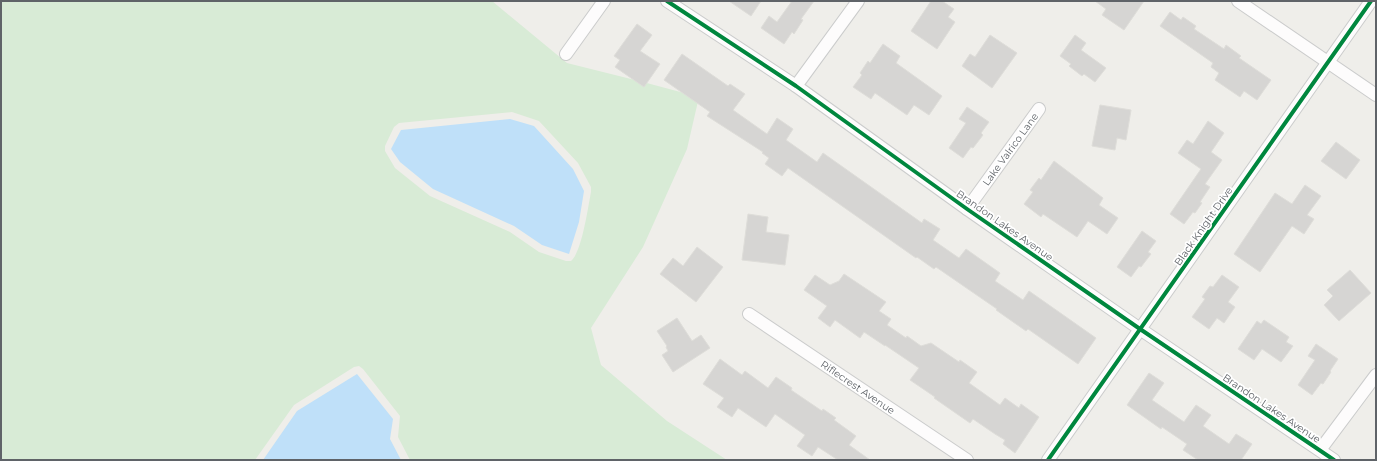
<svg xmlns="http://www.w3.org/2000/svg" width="1377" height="461" font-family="Montserrat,sans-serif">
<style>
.green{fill:#d8ebd6;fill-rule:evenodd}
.water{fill:#bfe0f9}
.building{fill:#d6d5d3;stroke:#deddd9}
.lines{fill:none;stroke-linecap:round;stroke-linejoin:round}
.minor-casing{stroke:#cbcccc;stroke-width:14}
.minor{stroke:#fdfcfc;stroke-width:12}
.cycleway-casing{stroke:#fff;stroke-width:6}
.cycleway{stroke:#00873e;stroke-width:4}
.labels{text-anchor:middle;stroke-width:3.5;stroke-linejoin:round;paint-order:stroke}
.street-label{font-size:10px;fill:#5f6368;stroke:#fff}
</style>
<rect width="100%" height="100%" fill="#efeeea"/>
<path class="green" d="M1 1H492L567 63 643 82 699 97 687 149 643 247 591 328 601 365 667 421 727 460H410L398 437 400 416 363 369 359 366 354 367 294 405 255 460H1ZM512 112 539 121 578 163 591 187V192C588 207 582 252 571 261H566L539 252 510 232 430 196 395 168 385 151V146L394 127 399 123Z"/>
<g class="water">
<polygon points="510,119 534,126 573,169 584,191 579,222 569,254 542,245 514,226 433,189 400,162 391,149 401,130"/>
<polygon points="357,374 393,419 390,439 401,460 263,460 297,411"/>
</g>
<g class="building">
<polygon points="729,1 761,1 751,16"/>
<polygon points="792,1 814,1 801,19 803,20 794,34 792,32 784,44 761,28 769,16 777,22"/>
<polygon points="931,1 942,1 954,9 948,17 955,22 937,49 911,31"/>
<polygon points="1095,1 1144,1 1124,30 1102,15 1106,9"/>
<polygon points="1170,12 1181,20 1183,17 1196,26 1194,29 1224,49 1226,45 1241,56 1239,58 1271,80 1257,100 1244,91 1240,97 1215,80 1219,73 1211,67 1213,63 1160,26"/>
<polygon points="637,24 652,35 640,51 660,64 644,87 615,67 620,60 614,56"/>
<polygon points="990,35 1017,53 992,88 962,66 970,54 975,57"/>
<polygon points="1075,35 1086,43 1081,50 1106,68 1095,82 1084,74 1082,76 1069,66 1071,64 1060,56"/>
<polygon points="883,44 900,56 896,63 942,96 929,115 914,105 907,115 875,93 871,99 853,87 862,75 860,73 868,61 870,63"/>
<polygon points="682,54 728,86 730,84 745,94 733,110 767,134 777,118 793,129 786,140 817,162 823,153 922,223 924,219 940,229 933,240 959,258 966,249 1000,273 995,281 1023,300 1029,291 1096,338 1078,364 1028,329 1026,331 996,310 997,309 936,267 934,269 917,257 916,258 788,168 782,176 765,164 769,158 762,153 763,152 707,116 710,112 664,80"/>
<polygon points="1100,105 1131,110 1126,140 1117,138 1115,150 1092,146"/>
<polygon points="967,107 989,122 981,133 983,135 973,148 971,147 963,158 949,148 966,123 959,119"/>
<polygon points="1208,121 1224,133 1211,152 1222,160 1205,184 1210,187 1200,202 1202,203 1195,213 1193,212 1184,224 1170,214 1201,169 1178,153 1187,140 1193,144"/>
<polygon points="1336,142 1360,160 1346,179 1321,161"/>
<polygon points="1054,161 1103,198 1099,205 1118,218 1107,234 1088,221 1077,237 1043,214 1041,217 1024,204 1033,192 1030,190 1039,178 1041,180"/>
<polygon points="1305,185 1321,196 1307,215 1314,219 1304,234 1292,226 1260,272 1234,254 1275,193 1292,204"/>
<polygon points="748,214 768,217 766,232 789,235 785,265 742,260"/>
<polygon points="1142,231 1156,241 1148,252 1151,254 1141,267 1139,266 1131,277 1117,267"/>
<polygon points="697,247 723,267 696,302 660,274 673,258 683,266"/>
<polygon points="1350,270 1371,293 1339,321 1324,305 1333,296 1327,290"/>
<polygon points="844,274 886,302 879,311 891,319 887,325 906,338 907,336 921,346 931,343 959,362 960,360 977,372 969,383 1000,405 1005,398 1019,408 1021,404 1039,417 1015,453 1003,444 1005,440 995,434 973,419 970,423 934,398 935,397 910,380 919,368 885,345 885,346 864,332 860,338 835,320 830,327 818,318 827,306 804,290 815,275 830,285 839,281"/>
<polygon points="1222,275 1239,287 1228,302 1235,307 1224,323 1217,318 1209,329 1192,317 1205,299 1202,297 1210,286 1213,287"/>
<polygon points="677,318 692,341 701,335 710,348 673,372 662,355 668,351 666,347 667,346 657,331"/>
<polygon points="1264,320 1289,337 1286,342 1293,346 1281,362 1262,349 1254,360 1238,349 1257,321 1261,324"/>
<polygon points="1316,344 1338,359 1330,371 1331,372 1323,384 1321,383 1312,395 1298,385 1315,360 1308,356"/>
<polygon points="720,359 742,375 745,371 768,388 776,377 792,388 791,390 822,411 823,409 836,418 834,420 856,436 849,445 870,460 838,460 818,447 812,456 797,446 805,435 775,414 766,427 738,408 732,417 717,407 724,398 703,384"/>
<polygon points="1149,373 1164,383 1152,400 1184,422 1196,405 1211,415 1203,426 1229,444 1236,434 1252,444 1241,460 1198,460 1183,450 1187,444 1162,427 1161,429 1127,405"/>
</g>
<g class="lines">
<g class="minor-casing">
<g id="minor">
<polyline points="667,1 796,86 967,209 1140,329 1334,460"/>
<polyline points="1238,1 1376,95"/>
<polyline points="566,54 604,1"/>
<polyline points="796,86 858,1"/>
<polyline points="967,209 1039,109"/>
<polyline points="749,314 967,460"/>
<polyline points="1320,450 1376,375"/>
<polyline points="1048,460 1371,1"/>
</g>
</g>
<use href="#minor" class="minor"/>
<g class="cycleway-casing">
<g id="cycleway">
<polyline points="667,1 796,86 967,209 1140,329 1334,460"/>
<polyline points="1048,460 1371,1"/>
</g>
</g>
<use href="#cycleway" class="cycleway"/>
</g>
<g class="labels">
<g class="street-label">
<text transform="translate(1010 149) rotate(-54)" y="4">Lake Valrico Lane</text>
<text transform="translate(1005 225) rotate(35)" y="4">Brandon Lakes Avenue</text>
<text transform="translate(1203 226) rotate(-55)" y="4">Black Knight Drive</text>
<text transform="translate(858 387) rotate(34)" y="4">Riflecrest Avenue</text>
<text transform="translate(1272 408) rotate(34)" y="4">Brandon Lakes Avenue</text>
</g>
</g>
<rect width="1377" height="461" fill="none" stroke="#5f6368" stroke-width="4"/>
</svg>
